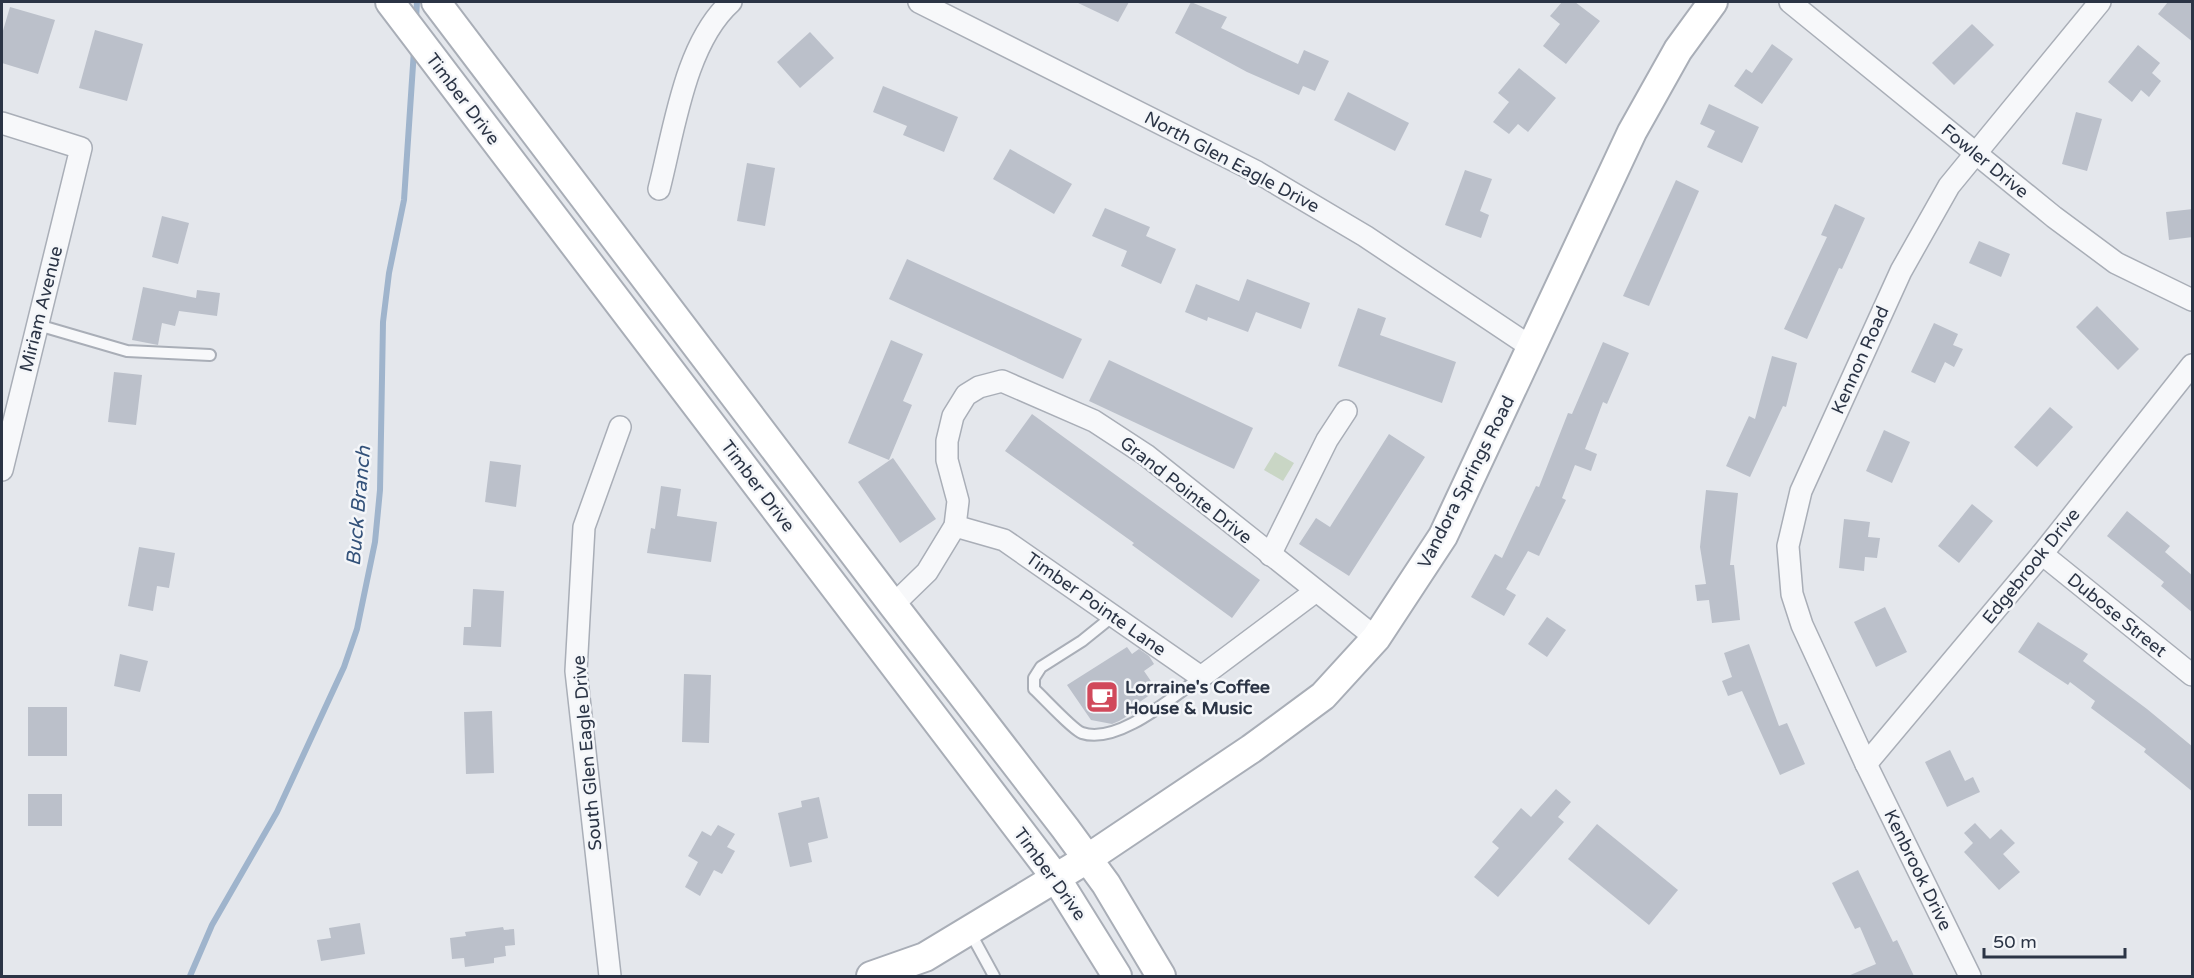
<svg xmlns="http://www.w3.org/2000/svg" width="2194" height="978" font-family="'Varela Round',sans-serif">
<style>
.green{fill:#c9d6c5}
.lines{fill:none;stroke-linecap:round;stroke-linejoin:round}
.stream{stroke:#9fb4cc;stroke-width:6}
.building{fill:#bbc0ca}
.lane-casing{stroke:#a9aeb7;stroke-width:14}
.street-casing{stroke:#a9aeb7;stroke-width:24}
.secondary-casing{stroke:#a9aeb7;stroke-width:32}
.lane{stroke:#f7f8fa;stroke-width:10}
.street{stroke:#f7f8fa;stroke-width:21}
.secondary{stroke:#fff;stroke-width:28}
.labels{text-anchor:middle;stroke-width:5;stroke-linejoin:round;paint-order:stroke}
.street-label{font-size:18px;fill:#2b3445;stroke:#f4f6f9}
.poi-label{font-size:18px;font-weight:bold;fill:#2b3445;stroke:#f4f6f9;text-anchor:start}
.water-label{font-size:20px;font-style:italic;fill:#34527a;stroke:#f4f6f9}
</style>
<rect width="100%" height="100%" fill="#e4e7ec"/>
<polygon class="green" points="1275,452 1294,463 1283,481 1264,470"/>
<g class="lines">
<g class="stream">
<polyline points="416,19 417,2"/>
<polyline points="190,976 212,925 277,812 344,667 357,629 375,542 380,490 383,322 389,273 404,200 414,50"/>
</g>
</g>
<g class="building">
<polygon points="1076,2 1129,2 1118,22"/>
<polygon points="1191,2 1227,17 1221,28 1298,64 1304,50 1329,61 1315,91 1303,86 1299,95 1247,72 1175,33"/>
<polygon points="1562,2 1575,2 1600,21 1566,64 1543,46 1560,24 1550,16"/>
<polygon points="2168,2 2193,2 2193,42 2158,14"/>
<polygon points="10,7 55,20 38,74 2,63 2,34"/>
<polygon points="1972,24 1994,45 1954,85 1932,63"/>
<polygon points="95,30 143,44 127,101 79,88"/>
<polygon points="810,32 834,58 800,88 777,62"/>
<polygon points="1772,44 1793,59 1762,104 1734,86 1746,69 1752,73"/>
<polygon points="2138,45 2160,63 2152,73 2161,81 2149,97 2141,90 2132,102 2108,82"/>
<polygon points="1519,68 1556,98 1528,132 1518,124 1509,134 1493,122 1509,102 1498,93"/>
<polygon points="883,86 958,117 944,152 903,135 907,126 873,112"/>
<polygon points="1348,92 1409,123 1395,151 1334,120"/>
<polygon points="1709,104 1759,127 1742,163 1707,147 1715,131 1700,124"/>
<polygon points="2076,112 2102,119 2087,171 2062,164"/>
<polygon points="1010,149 1072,184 1054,214 993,179"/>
<polygon points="747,163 775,168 765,226 737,221"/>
<polygon points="1465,170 1492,179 1480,211 1489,215 1481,238 1445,225"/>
<polygon points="1676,180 1699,191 1649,306 1623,296"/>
<polygon points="1835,204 1865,218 1842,269 1839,268 1807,339 1784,329 1827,237 1821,235"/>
<polygon points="1105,208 1150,227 1146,236 1176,249 1161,284 1121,266 1127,251 1092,236"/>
<polygon points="2193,209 2193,237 2169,240 2166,212"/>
<polygon points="162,216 189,223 178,264 152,257"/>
<polygon points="1979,241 2010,254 2001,277 1969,263"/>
<polygon points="907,259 1082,339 1063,379 889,299"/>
<polygon points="1247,279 1310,303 1301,329 1256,312 1248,332 1208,317 1207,321 1185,312 1196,284 1239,301"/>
<polygon points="143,287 196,298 197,290 220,293 217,316 179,311 175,326 162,323 158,345 132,340"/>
<polygon points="2097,306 2139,349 2118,370 2076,327"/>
<polygon points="1358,308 1386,318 1380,335 1456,362 1442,403 1338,366"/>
<polygon points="1934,323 1958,334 1953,345 1963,349 1954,367 1945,362 1935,383 1911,372"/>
<polygon points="891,340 923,354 903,401 912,405 889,460 848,443"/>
<polygon points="1603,342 1629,353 1607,404 1603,402 1585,449 1597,454 1591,471 1575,465 1562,498 1566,500 1539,556 1528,551 1506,589 1516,595 1504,616 1471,597 1495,554 1502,558 1536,486 1539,487 1568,413 1572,414"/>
<polygon points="1772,356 1797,363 1786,407 1783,406 1750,477 1726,466 1749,416 1755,419"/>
<polygon points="1109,360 1253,428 1234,469 1089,401"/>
<polygon points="114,372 142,375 136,425 108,422"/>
<polygon points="2050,407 2073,427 2037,467 2014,447"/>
<polygon points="1032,414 1260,580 1232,618 1132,545 1134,543 1005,451"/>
<polygon points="1884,430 1910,442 1892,483 1866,471"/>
<polygon points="1389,434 1425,457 1349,576 1299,544 1316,518 1330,527"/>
<polygon points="893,458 936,519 900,543 858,482"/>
<polygon points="490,461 521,465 516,507 485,502"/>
<polygon points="661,486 681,489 677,516 717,522 711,562 647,553 651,528 655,529"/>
<polygon points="1706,490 1738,493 1730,565 1734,565 1740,620 1712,623 1709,600 1697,601 1695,585 1706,584 1700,547"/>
<polygon points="1972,504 1993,521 1959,563 1938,546"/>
<polygon points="2127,511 2170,546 2165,552 2193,576 2193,613 2161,586 2164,582 2107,536"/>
<polygon points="1844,519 1870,522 1868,537 1880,538 1877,558 1865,557 1864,571 1839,568"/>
<polygon points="139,547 175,553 169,588 157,586 153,611 128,606"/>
<polygon points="473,589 504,591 501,647 463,645 464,627 471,627"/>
<polygon points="1885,607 1907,652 1876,667 1854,622"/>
<polygon points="1547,617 1566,630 1547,657 1528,644"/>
<polygon points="2038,622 2088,654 2083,661 2147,709 2193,747 2193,792 2144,752 2146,749 2091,708 2095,701 2070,682 2068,685 2018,652"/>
<polygon points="1749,644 1779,726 1787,723 1805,764 1780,775 1742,691 1728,696 1722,681 1732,677 1724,653"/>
<polygon points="1127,647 1132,654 1139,649 1149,656 1154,664 1144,671 1157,690 1131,708 1134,712 1119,721 1112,724 1091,720 1067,685"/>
<polygon points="120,654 148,661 140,692 114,686"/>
<polygon points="684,674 711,675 709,743 682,742"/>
<rect x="28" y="707" width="39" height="49"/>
<polygon points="492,711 494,773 466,774 464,712"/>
<polygon points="1950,750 1965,781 1973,777 1980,792 1947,807 1925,762"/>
<polygon points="1556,789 1571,802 1558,817 1564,822 1498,897 1474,877 1499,848 1492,842 1521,808 1531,817"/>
<rect x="28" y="794" width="34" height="32"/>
<polygon points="819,797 828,838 808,843 812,862 790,867 778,813 802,807 801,801"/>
<polygon points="1975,823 1990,839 2001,829 2015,843 2003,854 2020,872 1999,890 1964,852 1973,843 1964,833"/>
<polygon points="1597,824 1678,890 1649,925 1568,859"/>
<polygon points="718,825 735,834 727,847 735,851 722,874 714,870 700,896 685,887 698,862 688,856 702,831 711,836"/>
<polygon points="1858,870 1893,942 1897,940 1914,976 1848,976 1876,964 1860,927 1855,929 1832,883"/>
<polygon points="360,923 365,954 321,961 317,940 331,938 329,928"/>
<polygon points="503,927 504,930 514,929 515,945 505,946 506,956 494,958 494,963 465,967 464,958 452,959 450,938 466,936 465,932"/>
</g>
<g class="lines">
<g class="lane-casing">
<g id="lane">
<polyline points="38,325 127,351 210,355"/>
<path d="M1113 616 1082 641 1041 667 1034 678V689C1043 697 1073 730 1082 733 1118 745 1172 697 1201 677"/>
<polyline points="970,932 994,976"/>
</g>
</g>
<g class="street-casing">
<g id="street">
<polyline points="919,2 1257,172 1365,236 1531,347"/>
<polyline points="1790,2 2054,217 2116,263 2192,300"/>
<polyline points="2,123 81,148 2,470"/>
<path d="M659 189C674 131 685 43 731 2"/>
<polyline points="955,526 1004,540 1201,677 1316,591"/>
<polyline points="2042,554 2192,675"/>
<polyline points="1270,555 1327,440 1346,411"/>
<polyline points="893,605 927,572 955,526 958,501 947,460 947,441 953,416 966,395 979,387 1002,381 1094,421 1146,455 1376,638"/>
<polyline points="1866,764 2042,554 2192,365"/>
<polyline points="610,976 576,671 584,527 620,427"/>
<polyline points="1970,976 1866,764 1802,625 1792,594 1788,546 1801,491 1901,271 1949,186 2100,2"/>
</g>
</g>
<g class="secondary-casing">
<g id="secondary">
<polyline points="390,2 1056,878 1117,976"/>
<polyline points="436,2 893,605 1065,828 1106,884 1161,976"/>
<polyline points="871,976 925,957 1087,859 1251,749 1323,696 1376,638 1443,536 1632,132 1678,50 1713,2"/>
</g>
</g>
<use href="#lane" class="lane"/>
<use href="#street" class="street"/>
<use href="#secondary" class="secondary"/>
</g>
<defs>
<g id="cafe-square" transform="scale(1.725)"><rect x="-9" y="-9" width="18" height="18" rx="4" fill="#d1495b" stroke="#f4f6f9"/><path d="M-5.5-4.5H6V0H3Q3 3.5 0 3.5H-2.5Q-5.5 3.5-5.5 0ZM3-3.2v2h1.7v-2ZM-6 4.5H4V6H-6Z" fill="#fff"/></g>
</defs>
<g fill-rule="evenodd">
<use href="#cafe-square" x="1102" y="697"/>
</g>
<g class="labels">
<g class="street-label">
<text transform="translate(463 99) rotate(53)" y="6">Timber Drive</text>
<text transform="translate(1985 161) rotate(39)" y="6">Fowler Drive</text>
<text transform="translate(1232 162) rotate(28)" y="6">North Glen Eagle Drive</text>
<text transform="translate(41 309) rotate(-76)" y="6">Miriam Avenue</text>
<text transform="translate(1860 360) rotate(-66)" y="6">Kennon Road</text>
<text transform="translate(1466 482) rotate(-63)" y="6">Vandora Springs Road</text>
<text transform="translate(758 486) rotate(53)" y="6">Timber Drive</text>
<text transform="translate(1186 490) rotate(38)" y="6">Grand Pointe Drive</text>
<text transform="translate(2031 566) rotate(-51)" y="6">Edgebrook Drive</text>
<text transform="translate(1096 604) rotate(35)" y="6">Timber Pointe Lane</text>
<text transform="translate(2117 615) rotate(39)" y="6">Dubose Street</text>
<text transform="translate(587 753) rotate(-95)" y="6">South Glen Eagle Drive</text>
<text transform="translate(1918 870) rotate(64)" y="6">Kenbrook Drive</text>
<text transform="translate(1050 874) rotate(54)" y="6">Timber Drive</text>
</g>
<g class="poi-label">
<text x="1125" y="693">Lorraine's Coffee<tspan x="1125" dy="21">House &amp; Music</tspan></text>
</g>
<g class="water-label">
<text transform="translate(358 506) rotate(-85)" y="7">Buck Branch</text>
</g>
</g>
<rect width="2194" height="978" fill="none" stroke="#2b3445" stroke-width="6"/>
<path d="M1984 948v9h141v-9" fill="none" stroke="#2b3445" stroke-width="3"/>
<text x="1993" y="948" font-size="18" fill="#2b3445" stroke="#f4f6f9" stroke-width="4.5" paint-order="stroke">50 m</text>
</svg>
